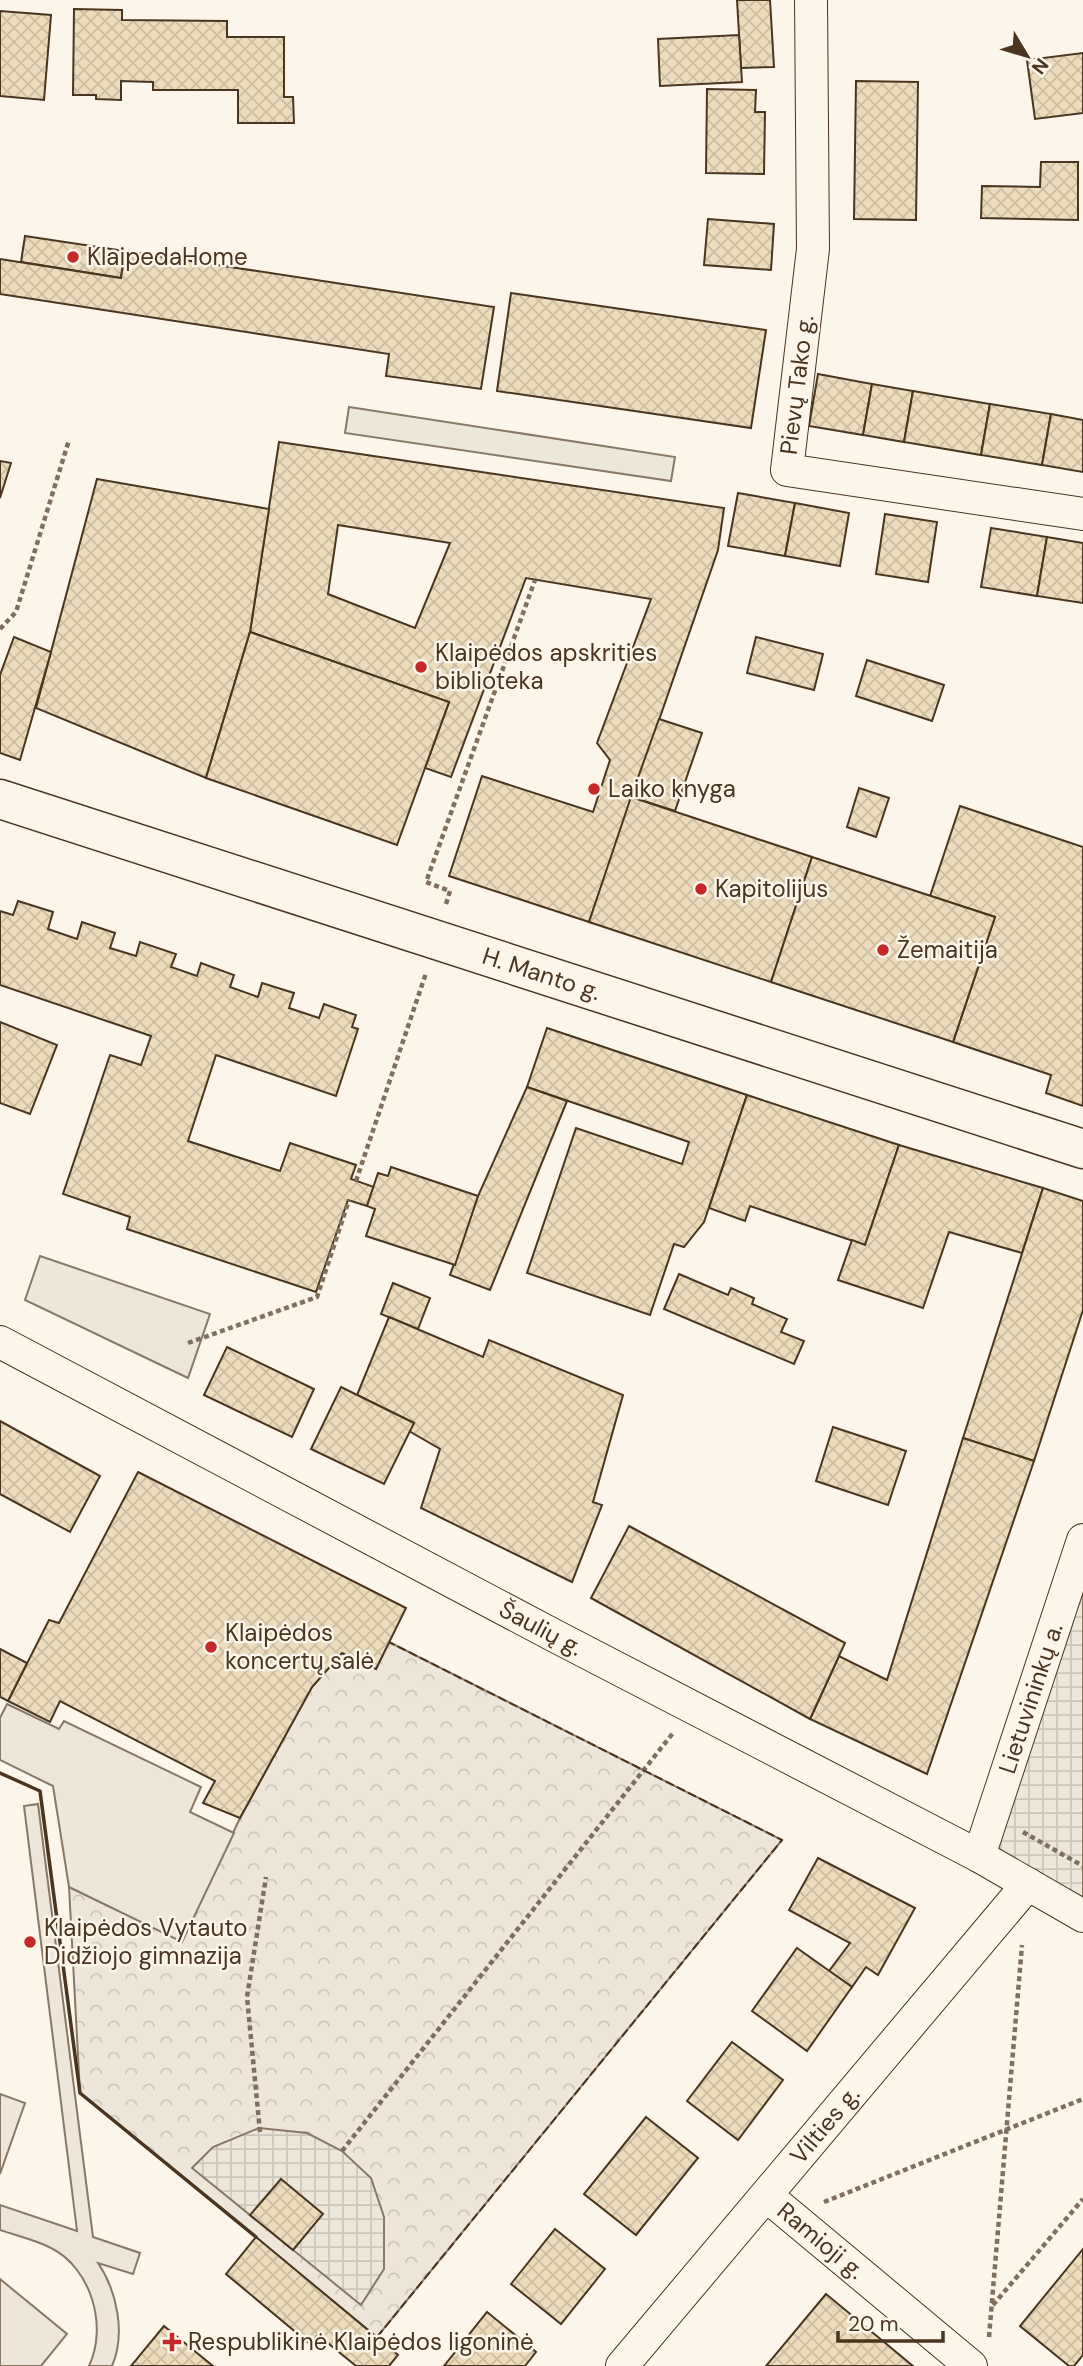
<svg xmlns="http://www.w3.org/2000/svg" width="1083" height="2366" font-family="'DM Sans',sans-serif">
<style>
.green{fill:#ede6d9;stroke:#887966;stroke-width:2}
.forest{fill:url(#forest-crowns);stroke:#887966;stroke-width:2}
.parking{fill:#ede7d9;stroke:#887966;stroke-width:2}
.plaza{fill:url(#plaza-grid);stroke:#887966;stroke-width:2}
.building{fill:url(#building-cross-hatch);stroke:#4a3520;stroke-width:2;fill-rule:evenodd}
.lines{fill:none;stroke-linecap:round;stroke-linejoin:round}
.minor-casing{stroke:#4a3520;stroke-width:34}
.secondary-casing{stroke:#4a3520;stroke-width:41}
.path{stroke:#7f6f5c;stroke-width:4.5;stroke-dasharray:5 3.5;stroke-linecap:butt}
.minor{stroke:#fbf6e9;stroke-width:32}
.secondary{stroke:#fbf6e9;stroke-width:38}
.fence{stroke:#4a3520;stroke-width:2;stroke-dasharray:9 3.5;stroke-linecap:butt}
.wall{stroke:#4a3520;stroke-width:3.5}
.poi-dot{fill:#c62828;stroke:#fbf6e9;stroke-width:2.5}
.labels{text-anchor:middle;stroke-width:5;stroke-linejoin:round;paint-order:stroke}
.poi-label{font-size:24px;fill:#4a3520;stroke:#fbf6e9;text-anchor:start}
.street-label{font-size:24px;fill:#4a3520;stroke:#fbf6e9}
</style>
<defs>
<pattern id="forest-crowns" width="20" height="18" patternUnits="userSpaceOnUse" patternTransform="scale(1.75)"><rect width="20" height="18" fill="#ede6d9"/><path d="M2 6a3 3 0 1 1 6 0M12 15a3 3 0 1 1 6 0" fill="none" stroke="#cdc6ba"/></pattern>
<pattern id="plaza-grid" width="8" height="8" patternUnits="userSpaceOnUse" patternTransform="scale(1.75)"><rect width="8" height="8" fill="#ede7d9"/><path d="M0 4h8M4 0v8" fill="none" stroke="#cdc7ba"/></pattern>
<pattern id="building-cross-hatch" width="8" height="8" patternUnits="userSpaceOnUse" patternTransform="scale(1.75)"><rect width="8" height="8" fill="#ecdcbc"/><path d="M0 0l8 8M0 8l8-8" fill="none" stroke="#ccbda1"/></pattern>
</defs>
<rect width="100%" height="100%" fill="#fbf6e9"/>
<g class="green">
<path d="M38 1804 93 2237 140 2253 133 2274 98 2263C117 2291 126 2334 112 2366H89C108 2326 91 2268 51 2248 36 2240 17 2236 0 2230V2205L77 2231 24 1806Z"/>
<polygon points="0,2094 25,2103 0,2174"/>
<polygon points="0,2279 67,2334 41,2366 0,2366"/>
</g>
<polygon class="forest" points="389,1642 782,1840 377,2337 80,2093 69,1887 182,1941 240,1818 312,1687 342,1653 376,1669"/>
<g class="parking">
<polygon points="349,407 675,457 671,481 345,433"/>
<polygon points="40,1256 210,1314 188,1378 25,1300"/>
<polygon points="7,1704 59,1729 64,1721 201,1787 190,1812 234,1833 182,1942 69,1887 53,1786 0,1760 0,1718"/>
</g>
<g class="plaza">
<polygon points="1083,1540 1083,1916 979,1856"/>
<polygon points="259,2128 307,2133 342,2151 371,2178 384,2217 384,2269 361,2305 192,2168 213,2147"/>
</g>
<g class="building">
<polygon points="737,0 770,0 774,67 741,68"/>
<polygon points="74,9 122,10 122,20 227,21 227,37 284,37 284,97 293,97 294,123 238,123 238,90 153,90 153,82 121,81 121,100 96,99 96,95 73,95"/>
<polygon points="0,11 51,15 44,100 0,96"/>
<polygon points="739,35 742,82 660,86 658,39"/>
<polygon points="1083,53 1083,113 1035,119 1027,60"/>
<polygon points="856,81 918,82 916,220 854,219"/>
<polygon points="707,89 756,90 755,112 765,112 764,174 706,173"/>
<polygon points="1041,162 1078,162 1078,220 981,218 982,186 1040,187"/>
<polygon points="708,219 774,224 771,270 704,265"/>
<polygon points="25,236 125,251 121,278 21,262"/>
<polygon points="125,251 494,307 481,389 386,376 389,354 0,294 0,259 121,278"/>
<polygon points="511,293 766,330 751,428 497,391"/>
<polygon points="818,374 872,384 863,435 809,426"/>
<polygon points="872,384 913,391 904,442 863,435"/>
<polygon points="913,391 990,404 981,455 904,442"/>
<polygon points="990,404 1051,414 1042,465 981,455"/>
<polygon points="1051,414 1083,420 1083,472 1042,465"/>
<path d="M279 442 724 508 718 550 589 922 449 876 482 776 593 812 610 760 597 743 651 599 526 578 451 777 425 768 449 702 250 632ZM338 525 450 543 415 628 328 594Z"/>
<polygon points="0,461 11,463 0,498"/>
<polygon points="97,479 269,509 250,632 206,778 36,708"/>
<polygon points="738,493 795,503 785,556 728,546"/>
<polygon points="795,503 849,513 840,566 785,556"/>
<polygon points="885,514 937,522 928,582 876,574"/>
<polygon points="991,528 1047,537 1037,596 981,587"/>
<polygon points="1047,537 1083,543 1083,603 1037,596"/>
<polygon points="250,632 449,702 397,845 206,778"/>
<polygon points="14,637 51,652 20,760 0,753 0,675"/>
<polygon points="756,637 823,654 814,690 747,673"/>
<polygon points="867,660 944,685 932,721 856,696"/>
<polygon points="659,719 702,733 675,811 631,797"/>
<polygon points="859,788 889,798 876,837 847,827"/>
<polygon points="631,797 812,857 771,982 589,922"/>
<polygon points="960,806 1083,847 1083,1106 1046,1093 1051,1075 953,1042 995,917 930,896"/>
<polygon points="812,857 995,917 953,1042 771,982"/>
<polygon points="18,901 53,912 48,929 77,939 82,922 115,933 110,948 136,956 140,942 176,954 171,967 197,976 201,963 234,975 230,987 258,997 262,983 294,993 289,1008 319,1018 324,1004 356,1015 352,1027 358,1029 336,1096 216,1055 188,1141 280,1171 290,1143 356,1165 351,1179 374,1187 367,1206 348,1200 316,1292 127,1229 130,1217 63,1194 110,1055 141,1065 151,1036 0,985 0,911 13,915"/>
<polygon points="0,1022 57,1045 30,1114 0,1103"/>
<polygon points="547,1028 747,1095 704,1222 684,1247 674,1244 650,1315 527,1273 576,1128 682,1164 689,1142 527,1087"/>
<polygon points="527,1087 567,1101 490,1290 450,1275 478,1196"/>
<polygon points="747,1095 899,1145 865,1245 750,1206 745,1221 709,1208"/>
<polygon points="899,1145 1043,1188 1022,1253 949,1232 923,1308 838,1280 852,1240 865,1245"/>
<polygon points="391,1167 478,1196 455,1265 366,1236 375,1209 367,1206 378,1173 388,1176"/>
<polygon points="1043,1188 1083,1201 1083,1310 1034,1461 963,1438"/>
<polygon points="679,1274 728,1295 731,1288 754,1298 752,1304 787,1319 781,1332 804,1341 794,1364 664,1309"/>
<polygon points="393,1283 430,1298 418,1329 381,1314"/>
<polygon points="389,1317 483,1357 489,1340 623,1395 593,1502 602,1505 572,1582 421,1508 440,1449 409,1431 414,1423 357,1395"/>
<polygon points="227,1347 314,1389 292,1437 204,1395"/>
<polygon points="341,1387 414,1423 384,1484 311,1449"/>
<polygon points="0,1421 100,1476 70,1532 0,1494"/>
<polygon points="833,1427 906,1451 888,1505 816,1481"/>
<polygon points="963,1438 1034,1461 927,1774 810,1719 839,1656 887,1680"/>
<polygon points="138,1472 406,1608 376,1669 342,1653 312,1687 240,1818 203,1803 215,1781 60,1701 50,1722 8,1701 49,1620 59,1623"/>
<polygon points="629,1526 845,1643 810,1719 591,1598"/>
<polygon points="0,1649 27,1663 8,1701 0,1697"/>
<polygon points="818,1858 915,1908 878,1975 866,1967 852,1987 829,1971 850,1943 789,1910"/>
<polygon points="797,1948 852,1987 807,2051 752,2011"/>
<polygon points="732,2042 783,2080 738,2140 687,2101"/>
<polygon points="646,2117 698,2158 636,2235 584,2194"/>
<polygon points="281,2179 323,2214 293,2250 250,2215"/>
<polygon points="555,2229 605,2269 561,2324 511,2284"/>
<polygon points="256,2237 398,2355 389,2366 356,2366 318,2335 310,2344 226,2274"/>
<polygon points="1083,2249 1083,2355 1074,2366 1069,2366 1020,2326"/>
<polygon points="826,2294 913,2366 766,2366"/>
<polygon points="487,2312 536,2352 525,2366 444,2366"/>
<polygon points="164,2326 213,2366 131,2366"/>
</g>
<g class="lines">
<g class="minor-casing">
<g id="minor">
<polyline points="811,0 813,249 787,470 1083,514"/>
<path id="s1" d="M0 1342 555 1636 979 1856 1083 1916"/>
<path id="s2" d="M979 1856 1083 1540"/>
<path id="s3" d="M767 2196 971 2366"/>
<path id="s4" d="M622 2366 1028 1884"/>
</g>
</g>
<g class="secondary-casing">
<g id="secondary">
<path id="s5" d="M0 799 1083 1149"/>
</g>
</g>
<g class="path">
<polyline points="0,629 16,612 69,440"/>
<polyline points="446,904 450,891 426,882 535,580"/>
<polyline points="356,1181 426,973"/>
<polyline points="188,1343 317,1297 349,1200"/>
<polyline points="1023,1832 1083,1866"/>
<polyline points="260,2132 247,1997 266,1877"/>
<polyline points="342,2151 673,1733"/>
<polyline points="824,2202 1083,2099"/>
<polyline points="993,2305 1083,2199"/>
<polyline points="989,2337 1022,1945"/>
</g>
<use href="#minor" class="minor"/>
<use href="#secondary" class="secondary"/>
<polyline class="fence" points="377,2337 782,1840 389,1642"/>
<polyline class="wall" points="0,1773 40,1791 80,2093 256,2237"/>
</g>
<g class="poi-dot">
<circle cx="73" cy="257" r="7"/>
<circle cx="421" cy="667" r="7"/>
<circle cx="594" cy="789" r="7"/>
<circle cx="701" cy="889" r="7"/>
<circle cx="883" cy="950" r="7"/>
<circle cx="211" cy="1647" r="7"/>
<circle cx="30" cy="1942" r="7"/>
<path d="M168.5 2331.5h7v7h7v7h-7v7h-7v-7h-7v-7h7z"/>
</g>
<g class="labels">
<g class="poi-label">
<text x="87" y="265">KlaipedaHome</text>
<text x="435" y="661">Klaipėdos apskrities<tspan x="435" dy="28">biblioteka</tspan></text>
<text x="608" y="797">Laiko knyga</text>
<text x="715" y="897">Kapitolijus</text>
<text x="897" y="958">Žemaitija</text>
<text x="225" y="1641">Klaipėdos<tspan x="225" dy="28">koncertų salė</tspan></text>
<text x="44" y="1936">Klaipėdos Vytauto<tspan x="44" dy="28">Didžiojo gimnazija</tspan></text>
<text x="188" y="2350">Respublikinė Klaipėdos ligoninė</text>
</g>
<g class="street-label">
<text transform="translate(797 385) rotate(-83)" y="8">Pievų Tako g.</text>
<text dy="8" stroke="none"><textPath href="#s5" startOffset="569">H. Manto g.</textPath></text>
<text dy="8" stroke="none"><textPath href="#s1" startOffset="612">Šaulių g.</textPath></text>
<text dy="8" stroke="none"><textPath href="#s2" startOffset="166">Lietuvininkų a.</textPath></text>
<text dy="8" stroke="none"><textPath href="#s4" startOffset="315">Vilties g.</textPath></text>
<text dy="8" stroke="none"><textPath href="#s3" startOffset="70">Ramioji g.</textPath></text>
</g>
</g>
<g transform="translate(1027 56) rotate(128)" stroke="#fbf6e9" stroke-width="5" paint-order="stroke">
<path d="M0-5L12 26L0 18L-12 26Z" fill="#4a3520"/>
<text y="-10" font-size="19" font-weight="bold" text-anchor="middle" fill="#4a3520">N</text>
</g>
<path d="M838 2331v10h105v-10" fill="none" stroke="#4a3520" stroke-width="3.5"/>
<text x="848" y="2331" font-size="21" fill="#4a3520" stroke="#fbf6e9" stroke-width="5" paint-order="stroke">20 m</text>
</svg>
